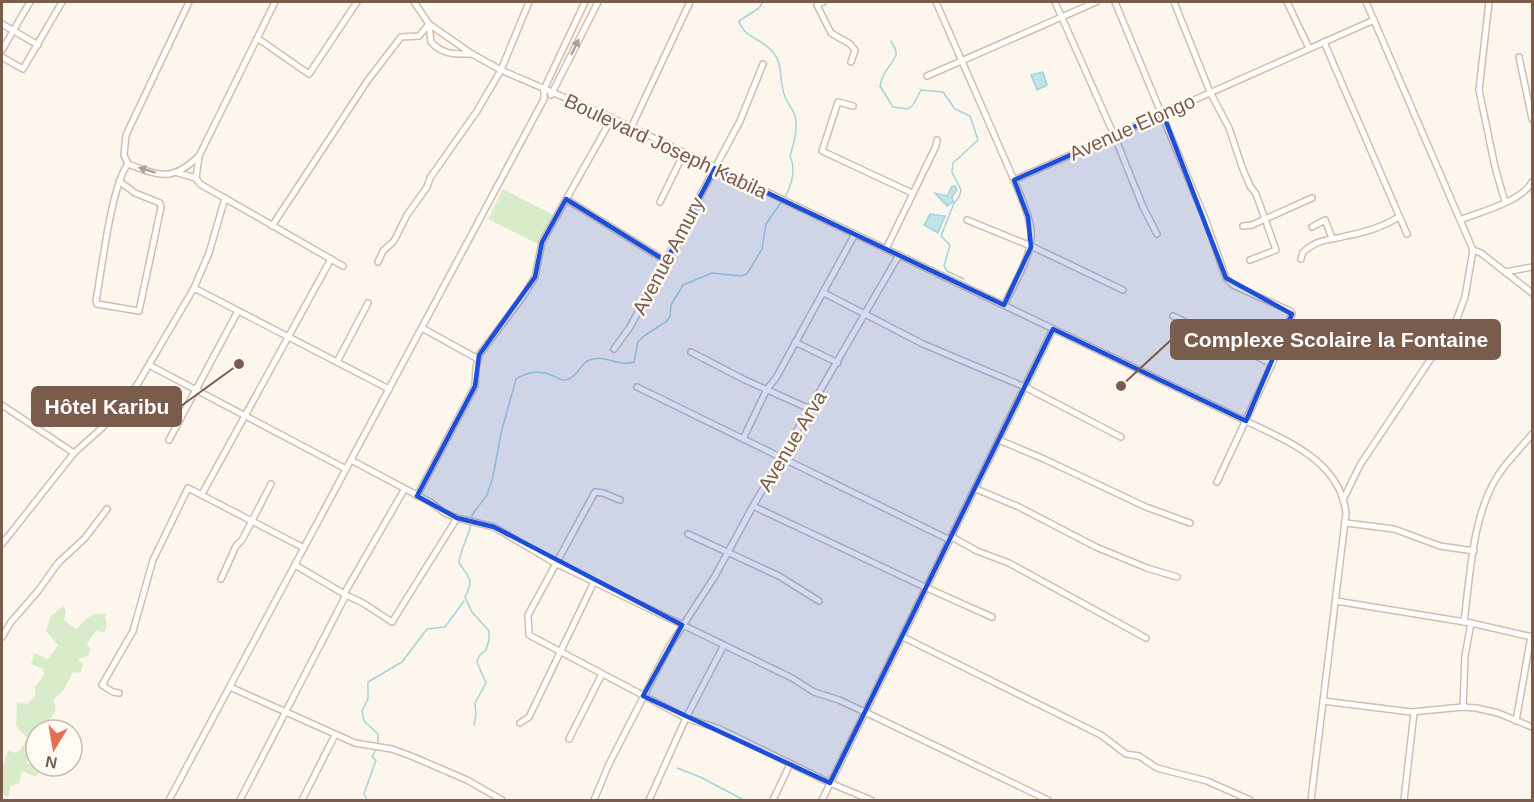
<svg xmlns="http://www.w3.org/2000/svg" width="1534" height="802" font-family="Arial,sans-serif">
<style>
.green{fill:#d8ecc9}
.water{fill:#bfe3e8;stroke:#a5d3da;stroke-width:1.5}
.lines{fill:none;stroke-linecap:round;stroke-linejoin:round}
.stream{stroke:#a5d3da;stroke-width:1.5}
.minor-casing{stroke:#d1beb0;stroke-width:8}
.minor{stroke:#fff;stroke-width:5}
.oneway{fill:#af9d94}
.marked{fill:#1d4ed8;fill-opacity:0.2;stroke:#1d4ed8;stroke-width:4.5;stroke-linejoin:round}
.labels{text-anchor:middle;stroke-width:5;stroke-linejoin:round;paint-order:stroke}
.street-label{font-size:20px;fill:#7a5c4d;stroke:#fffaf3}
.leader{fill:none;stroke:#7a5c4d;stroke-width:2}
.callout-dot{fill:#7a5c4d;stroke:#fffaf3;stroke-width:2}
.callout{fill:#7a5c4d;stroke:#7a5c4d;stroke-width:2}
.callout-label{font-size:21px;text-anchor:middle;font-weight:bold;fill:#fff}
</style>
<rect width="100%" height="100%" fill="#fdf6ec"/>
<g class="green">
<polygon points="503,189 555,216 540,245 488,219"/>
<path d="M64 605 66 613 64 620 76 629C86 619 90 612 105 614L107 626 104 632 96 631 87 643 90 650 88 656 78 659 83 664 81 673 73 672 63 691 53 700C58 711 54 715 46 723L51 727 49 730H36V749H32L26 763 41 768 36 777 22 771 19 783 11 786 8 797 2 794V767L8 750 16 753 21 749 27 738 16 726 17 702 27 704 35 696V687L44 675 43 669 31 664 34 653 48 659 58 645 46 631 51 616Z"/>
</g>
<g class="water">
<polygon points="1043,72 1047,85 1037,90 1031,75"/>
<polygon points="952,186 955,186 957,190 952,197 953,202 947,206 935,193 947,196"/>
<polygon points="930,214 945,216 938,233 924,225"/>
</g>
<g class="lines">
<g class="stream">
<path d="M763 2 759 8 739 21C743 37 762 39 772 51 783 63 779 75 783 90 784 98 789 104 793 111 800 125 794 142 790 156 796 169 792 185 785 197"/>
<path d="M891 41C893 45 897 50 896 55 892 65 883 70 880 86L893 107 908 109 913 105 921 90 943 92 955 109 970 116 978 140 953 163 952 172 961 190 959 197 954 203 941 236 950 245 944 266 947 271 964 279"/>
<path d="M472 519V515L487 495 493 477 501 433 516 379C526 372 540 370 551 375 555 376 560 380 564 380 575 381 580 364 589 360 604 354 618 367 634 362L638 342 644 336 667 321 670 316 671 305 683 285 712 273 741 276 747 274 762 249 766 224 782 201"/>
<path d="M471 524C468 538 460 550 459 563 470 579 474 579 465 597L472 612 489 631V640L486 650 479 656 477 662 486 683 475 703 476 714 474 725"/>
<polyline points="378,742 378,734 364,721 362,711 368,699 368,682 402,662 427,629 445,627 464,601"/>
<polyline points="677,768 700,777 744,800"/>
<polyline points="367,800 364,794 376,760 372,757 377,747"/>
</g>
<g class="minor-casing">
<g id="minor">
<path d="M189 2 126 135 124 155 128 164C160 176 172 182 199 156"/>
<polyline points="275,2 199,156 196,178 200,184 343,266"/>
<path d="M414 2 429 24 472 54 501 70 612 118 1246 421C1287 441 1340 461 1346 513L1311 800"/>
<polyline points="823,2 817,5 831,33 850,44 855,50 851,62"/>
<polyline points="936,2 1014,180"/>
<polyline points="1055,2 1114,135 1143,207 1157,234"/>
<polyline points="1115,2 1206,221 1226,278 1233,285 1290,311 1292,314 1272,364 1217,482"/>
<polyline points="1174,2 1210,92 1229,128 1242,167 1250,186 1256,194 1265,219 1252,225 1243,226"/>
<polyline points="1287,2 1309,48"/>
<polyline points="1489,2 1479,90 1495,167 1505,202"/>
<polyline points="2,24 38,45"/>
<path d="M429 24 431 42C443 55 455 54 472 54"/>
<polyline points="257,38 309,74 357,2"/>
<polyline points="1324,42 1407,234"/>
<polyline points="2,50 30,2"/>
<polyline points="2,57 23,69 62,2"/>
<polyline points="1519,57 1532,119"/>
<polyline points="927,76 1096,2"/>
<polyline points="551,95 598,2"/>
<polyline points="853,106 838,102 822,151 912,193"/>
<polyline points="631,128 690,2"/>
<polyline points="178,173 196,178"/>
<path d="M119 181 135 193 160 203 161 207 139 311 97 304 96 301C102 269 111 186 128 164"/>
<polyline points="566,199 666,261"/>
<polyline points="660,202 684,153"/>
<polyline points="967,220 1031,246 1123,290"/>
<path d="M1460 220C1482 211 1521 202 1532 182"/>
<polyline points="272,226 368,80 401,37 419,36 429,24"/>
<polyline points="1312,227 1325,220 1332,238"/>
<polyline points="886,249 936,146 937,140"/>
<polyline points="1473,250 1481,253 1532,293"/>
<path d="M1301 259 1303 252C1320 238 1327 241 1346 236 1364 233 1384 226 1399 217"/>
<polyline points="1250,260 1276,250 1265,219 1312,198"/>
<polyline points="378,262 383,251 394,241 407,215 427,187 430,178 477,111 501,70 529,2"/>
<polyline points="1505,272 1532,267"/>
<polyline points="194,288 389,389"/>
<polyline points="824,293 923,344 1025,387 1121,437"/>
<path d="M1004 305C1015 282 1033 255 1031 230 1029 213 1020 195 1014 180L1374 20"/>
<polyline points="1173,316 1272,364"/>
<polyline points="422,328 478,359"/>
<polyline points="795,342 838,363"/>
<polyline points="614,349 630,327 740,121 763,64"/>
<polyline points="691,352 745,380 810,409"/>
<polyline points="337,362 368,303"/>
<polyline points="149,365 346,469"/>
<polyline points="637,387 950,540"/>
<polyline points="2,405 74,453"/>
<polyline points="743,439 767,389 776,378 855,234"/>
<polyline points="169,440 238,311"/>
<polyline points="999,440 1044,459 1146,507 1190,523"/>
<polyline points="351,460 430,502 445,513 457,518 494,527 555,563 792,678 814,692 839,700 867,713 1048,800"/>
<polyline points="976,489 1019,507 1096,547 1147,568 1177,577"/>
<polyline points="202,494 331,259"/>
<polyline points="417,496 475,386 476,368 479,355 524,295 535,277 542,242 612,118"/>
<polyline points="620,500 603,493 595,492 528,615 529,635 686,718 720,729 830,783 871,800"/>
<polyline points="1343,500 1360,465 1456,321 1465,297 1473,250 1366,2"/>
<polyline points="753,506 927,588 992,617"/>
<polyline points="1346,523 1394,529 1440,546 1474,551"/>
<polyline points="688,534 779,576 819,601"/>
<polyline points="952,537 977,551 1009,563 1146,638"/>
<polyline points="2,544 74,453 103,427 137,385 194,288 209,253 225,198"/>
<polyline points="295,565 346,595 363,603 392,622 457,518"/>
<polyline points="221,579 236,546 242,540 271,484"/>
<polyline points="344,594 404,490"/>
<polyline points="1336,601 1471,623 1532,637"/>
<path d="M1464 622C1470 577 1472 517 1497 477 1506 462 1521 448 1532 434"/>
<polyline points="2,637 11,622 38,591 58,563 85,538 107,509"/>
<polyline points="903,637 1101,735 1126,754 1139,756 1157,768 1207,781 1250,800"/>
<polyline points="230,687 355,743 392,749 411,756 467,780 502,800"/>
<polyline points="119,693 113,692 102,685 133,631 153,560 188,488 304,548"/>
<polyline points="1323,701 1411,712 1463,707 1476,708 1498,713 1532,727"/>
<polyline points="1463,707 1465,656 1471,623"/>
<polyline points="1516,721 1531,636"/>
<polyline points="520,723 529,717 594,582"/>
<polyline points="569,739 602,674"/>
<polyline points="169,800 544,99 544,89 585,2"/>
<polyline points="240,800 346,595"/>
<polyline points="302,800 335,735"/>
<polyline points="594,800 609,764 669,647 715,576 753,506 899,255"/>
<polyline points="649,800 686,718 724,645"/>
<polyline points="773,800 790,764"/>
<polyline points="822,800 1053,329"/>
<polyline points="1404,800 1414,713"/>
</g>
</g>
<use href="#minor" class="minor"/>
</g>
<defs><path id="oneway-solid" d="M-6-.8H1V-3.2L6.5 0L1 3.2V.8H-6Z" transform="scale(1.5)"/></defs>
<g class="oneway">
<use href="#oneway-solid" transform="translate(575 47) rotate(-64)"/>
<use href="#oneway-solid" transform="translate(147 170) rotate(-163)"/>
</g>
<path class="marked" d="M1163 114 1226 278 1292 314 1246 421 1053 329 830 783 643 696 682 625 494 527 457 518 417 496 475 386 479 355 535 277 542 242 566 199 666 261 715 168 1004 305 1031 247 1028 217 1014 180Z"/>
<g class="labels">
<g class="street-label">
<text transform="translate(1132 127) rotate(-24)" y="7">Avenue Elongo</text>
<text transform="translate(666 146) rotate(25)" y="7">Boulevard Joseph Kabila</text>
<text transform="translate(668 256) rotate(-62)" y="7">Avenue Amury</text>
<text transform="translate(792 441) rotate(-59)" y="7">Avenue Arva</text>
</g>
</g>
<path class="leader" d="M1121 386L1171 340M239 364L181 406"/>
<g class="callout-dot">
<circle cx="1121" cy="386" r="6"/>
<circle cx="239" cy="364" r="6"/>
</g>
<g class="callout">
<rect x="1171" y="320" width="329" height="39" rx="6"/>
<rect x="32" y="387" width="149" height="39" rx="6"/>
</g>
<g class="callout-label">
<text x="1336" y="347">Complexe Scolaire la Fontaine</text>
<text x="107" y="414">Hôtel Karibu</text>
</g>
<rect width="1534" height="802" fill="none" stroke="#7a5c4d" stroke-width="6"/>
<g transform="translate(54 748) rotate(191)"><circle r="28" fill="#fffaf3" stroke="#cabbb1" stroke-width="1.5"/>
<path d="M0-4.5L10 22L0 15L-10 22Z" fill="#e76f51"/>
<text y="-9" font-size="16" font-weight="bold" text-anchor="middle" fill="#7a5c4d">N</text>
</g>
</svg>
